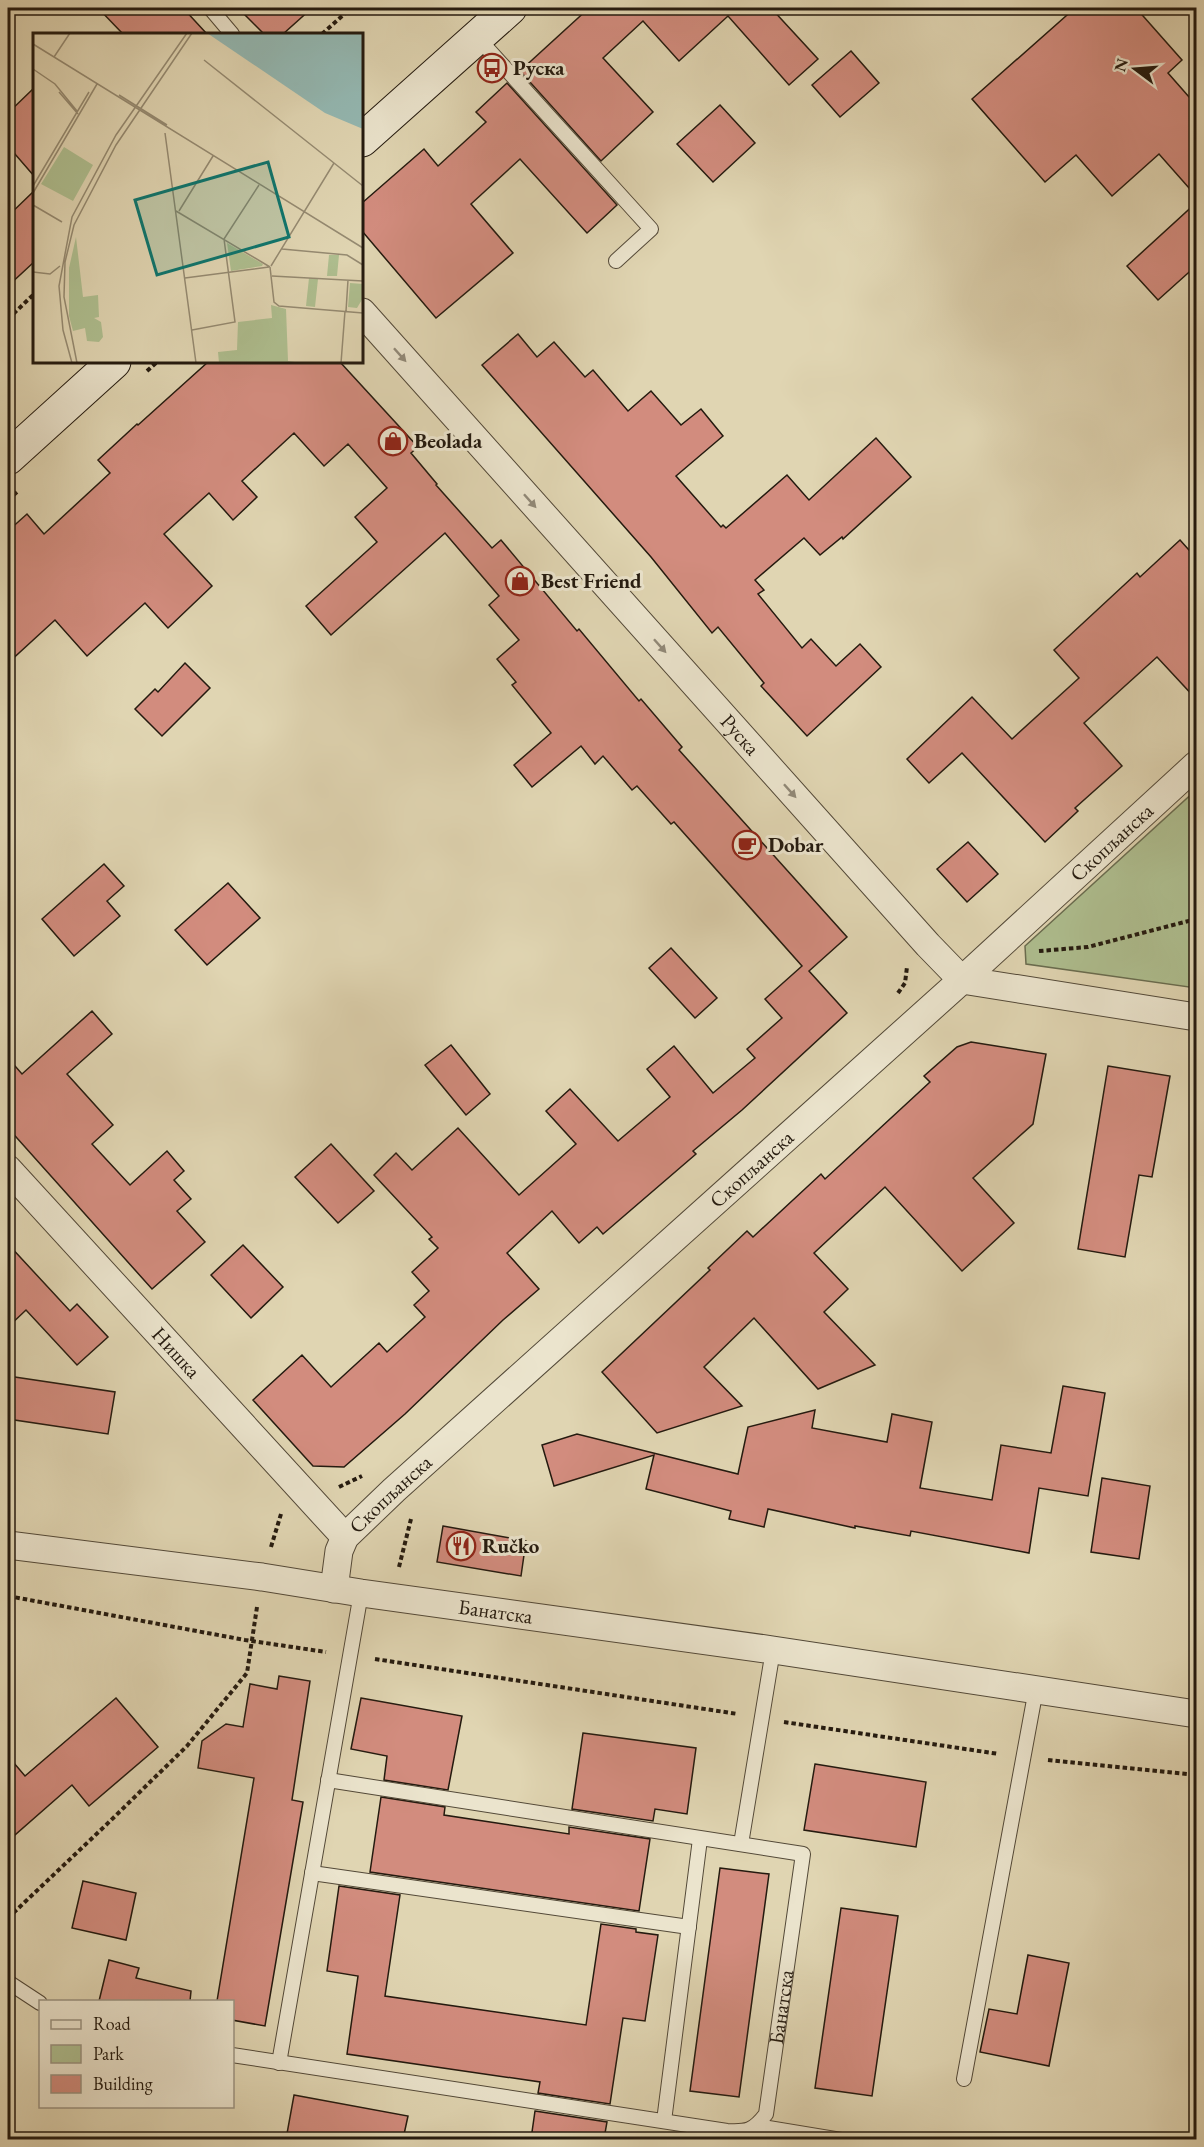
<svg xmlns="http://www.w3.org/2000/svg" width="1204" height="2147" font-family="'EB Garamond',serif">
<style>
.green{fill:#aebe8f;stroke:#696c4f;stroke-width:1.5}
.building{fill:#d28c7e;stroke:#241a0f;stroke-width:1.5}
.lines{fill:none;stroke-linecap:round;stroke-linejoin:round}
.service-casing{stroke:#534938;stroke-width:16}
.minor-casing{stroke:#534938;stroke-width:29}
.secondary-casing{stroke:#241a0f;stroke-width:35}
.path{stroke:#241a0f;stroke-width:4;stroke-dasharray:4.5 3;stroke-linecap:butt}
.service{stroke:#ebe4cd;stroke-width:14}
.minor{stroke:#ebe4cd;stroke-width:27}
.secondary{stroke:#ebe4cd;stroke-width:33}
.oneway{fill:#918978}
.labels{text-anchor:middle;stroke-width:6;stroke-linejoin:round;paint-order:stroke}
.poi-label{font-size:21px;font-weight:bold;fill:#241a0f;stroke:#ebe4cd;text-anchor:start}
.street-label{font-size:21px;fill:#241a0f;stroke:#ebe4cd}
.inset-road{fill:none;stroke:#958a71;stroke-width:1.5}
.view{fill:#0f766e;fill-opacity:0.15;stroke:#0f766e;stroke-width:3}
.inset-edge{fill:none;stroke:#241a0f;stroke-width:3}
</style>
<rect width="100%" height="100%" fill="#e0d5b2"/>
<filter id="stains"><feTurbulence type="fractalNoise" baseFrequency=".00333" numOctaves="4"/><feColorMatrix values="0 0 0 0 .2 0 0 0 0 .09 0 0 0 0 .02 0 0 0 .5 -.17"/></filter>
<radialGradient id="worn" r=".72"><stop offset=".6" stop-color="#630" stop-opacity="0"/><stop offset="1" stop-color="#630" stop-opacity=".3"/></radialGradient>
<polygon class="green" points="1196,790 1196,988 1026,964 1025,946"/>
<g class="building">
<polygon points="98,8 183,8 207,34 123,34"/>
<polygon points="238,8 312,8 283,34 264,34"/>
<polygon points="589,8 771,8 818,59 789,85 728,16 679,61 643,21 603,58 653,112 601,161 520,71"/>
<polygon points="1075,8 1136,8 1182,60 1168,73 1197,106 1197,197 1159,154 1112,196 1076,155 1045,182 972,99"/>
<polygon points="851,51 879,83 840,117 812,85"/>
<polygon points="507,83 617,205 587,233 520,159 471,204 513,253 436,318 362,231 362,203 424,149 438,166 486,122 476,112"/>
<polygon points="34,88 34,176 8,146 8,113"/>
<polygon points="720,105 755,143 713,182 677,144"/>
<polygon points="34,191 34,262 8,286 8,216"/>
<polygon points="1197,202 1197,265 1158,300 1127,266"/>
<polygon points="518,334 537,357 554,342 585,377 593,370 628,411 651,391 681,425 701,409 723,436 676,476 721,527 723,525 726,528 787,475 809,500 876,438 911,477 843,539 842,537 820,555 804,538 755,580 764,590 758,594 802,648 811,639 836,666 860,644 881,667 807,736 761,686 764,683 718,627 712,633 651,557 482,365"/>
<polygon points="208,362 340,362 418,447 411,453 437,484 436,485 492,548 501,540 577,631 579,629 639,701 641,699 682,747 679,750 847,937 809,971 847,1013 742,1110 693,1151 696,1154 603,1234 597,1227 579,1243 552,1211 507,1253 539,1289 503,1320 405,1414 344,1467 313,1466 253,1400 302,1355 331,1387 379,1343 387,1352 425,1317 414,1305 429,1291 412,1272 438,1248 429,1239 432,1237 374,1175 396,1153 412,1170 458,1128 519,1195 576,1144 546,1111 570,1089 618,1141 670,1097 647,1069 674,1046 713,1093 755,1058 747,1049 782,1018 765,999 802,966 674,822 671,824 637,786 632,790 603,756 595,764 581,746 532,787 514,765 551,733 512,685 516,682 497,659 519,640 489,605 499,596 445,533 331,635 306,606 377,542 355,517 387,488 348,444 324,466 294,433 242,481 257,497 233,520 209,493 164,534 212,586 168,628 145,603 87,656 55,620 8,663 8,531 27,514 44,534 110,473 98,460 137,424 138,425"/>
<polygon points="1180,540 1197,559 1197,700 1157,657 1084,723 1122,766 1075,808 1078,811 1045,842 962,753 929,783 907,759 972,697 1012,739 1079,678 1054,650 1137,573 1140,577"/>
<polygon points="185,663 210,688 162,736 135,709 155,689 158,692"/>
<polygon points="968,842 998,874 967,902 937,869"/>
<polygon points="104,864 124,886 107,901 120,916 74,956 42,919"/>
<polygon points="228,883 260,918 207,965 175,930"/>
<polygon points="671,948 717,998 695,1018 649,968"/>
<polygon points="92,1011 112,1034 67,1074 113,1125 92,1144 130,1185 167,1151 184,1171 174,1180 191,1199 177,1211 205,1242 152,1289 8,1128 8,1058 22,1074"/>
<polygon points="971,1042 1046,1054 1033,1124 973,1178 1014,1223 962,1271 885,1187 814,1253 848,1289 824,1312 875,1365 818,1389 754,1318 704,1367 742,1406 657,1433 602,1372 710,1270 708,1268 747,1231 753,1237 821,1174 825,1179 930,1082 924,1076 957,1047"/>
<polygon points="451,1045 490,1094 466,1115 425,1065"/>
<polygon points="1108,1066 1170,1076 1152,1177 1139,1175 1125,1257 1078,1249"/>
<polygon points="331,1144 374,1191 338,1223 295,1177"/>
<polygon points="8,1244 70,1311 77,1304 108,1337 77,1365 26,1310 8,1327"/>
<polygon points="243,1245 283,1287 251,1318 211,1275"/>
<polygon points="8,1376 115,1392 108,1434 8,1419"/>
<polygon points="1063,1386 1105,1393 1088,1496 1039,1488 1029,1553 911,1531 910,1536 855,1526 855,1528 768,1509 764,1527 729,1519 731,1511 646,1489 654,1455 554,1486 542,1445 577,1434 738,1474 748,1427 815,1410 812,1428 887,1442 892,1414 932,1422 920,1488 992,1500 1001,1445 1051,1453"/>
<polygon points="1102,1478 1150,1486 1139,1559 1091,1552"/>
<polygon points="443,1526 526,1541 521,1576 437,1562"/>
<polygon points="279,1676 310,1681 292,1800 303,1802 265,2026 232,2020 232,2001 217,2001 254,1778 198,1768 202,1741 226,1724 243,1727 250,1684 277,1689"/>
<polygon points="116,1698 158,1747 89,1806 72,1785 8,1841 8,1756 25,1776"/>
<polygon points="361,1698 462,1716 448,1790 384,1780 387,1756 351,1749"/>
<polygon points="583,1733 696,1748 687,1814 655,1809 653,1821 572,1809"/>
<polygon points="815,1764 926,1782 916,1847 804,1830"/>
<polygon points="381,1797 445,1807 444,1815 569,1834 569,1827 650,1839 639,1911 370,1872"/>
<polygon points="720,1868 769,1874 739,2097 690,2091"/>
<polygon points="83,1881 136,1893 126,1940 72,1928"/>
<polygon points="339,1886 400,1895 385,1996 586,2025 601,1924 636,1929 636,1932 658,1935 645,2021 623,2018 610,2104 538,2093 540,2082 347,2054 358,1976 327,1971"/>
<polygon points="841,1908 898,1916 872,2096 815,2088"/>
<polygon points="1028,1955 1069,1963 1049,2066 980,2052 989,2009 1017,2014"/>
<polygon points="109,1960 139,1968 136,1978 191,1991 190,2001 99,2001"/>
<polygon points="294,2095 408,2116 403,2139 286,2139"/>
<polygon points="535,2111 607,2122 604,2139 531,2139"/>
</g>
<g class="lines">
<g class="service-casing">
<g id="service">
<polyline points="210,8 232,34"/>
<polyline points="477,37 651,229 616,261"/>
<polyline points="741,1844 773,1650"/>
<polyline points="312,1873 689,1927"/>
<polyline points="8,1982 40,2003"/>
<path id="s1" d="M232 2055 727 2131C747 2132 753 2131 766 2114L803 1854 328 1780"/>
<polyline points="279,2063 361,1593"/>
<polyline points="964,2079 1036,1689"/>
<polyline points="664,2121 700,1839"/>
<polyline points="757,2126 841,2140"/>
</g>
</g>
<g class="minor-casing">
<g id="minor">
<path id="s2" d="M362 312 928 945 962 980 1196 1017"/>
<path id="s3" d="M8 1169 345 1537"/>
<path id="s4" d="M8 1545 262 1577 361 1593 773 1650 1196 1714"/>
<path id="s5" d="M334 1589 339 1551 345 1537 394 1490 962 980 1196 765"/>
</g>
</g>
<g class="secondary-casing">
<g id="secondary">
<polyline points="362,140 510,8"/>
<polyline points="8,458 114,362"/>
</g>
</g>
<g class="path">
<polyline points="322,34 351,8"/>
<polyline points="8,319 34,294"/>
<polyline points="147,371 157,362"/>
<polyline points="8,500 18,491"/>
<polyline points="1039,951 1088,947 1196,919"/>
<polyline points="898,993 905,983 907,967"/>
<polyline points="339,1487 362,1476"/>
<polyline points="271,1547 281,1514"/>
<polyline points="399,1567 411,1519"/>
<polyline points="8,1596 245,1640 326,1652"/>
<polyline points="375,1659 738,1714"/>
<polyline points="784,1722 999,1754"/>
<polyline points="1048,1760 1196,1775"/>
<polyline points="8,1918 106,1825 187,1746 247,1673 257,1607"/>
</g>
<use href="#service" class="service"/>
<use href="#minor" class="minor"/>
<use href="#secondary" class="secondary"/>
</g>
<defs><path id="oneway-solid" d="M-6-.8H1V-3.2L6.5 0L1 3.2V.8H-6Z" transform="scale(1.5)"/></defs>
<g class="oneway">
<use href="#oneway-solid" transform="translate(400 355) rotate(48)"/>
<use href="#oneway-solid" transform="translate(530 501) rotate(48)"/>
<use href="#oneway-solid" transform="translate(660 646) rotate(48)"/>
<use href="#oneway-solid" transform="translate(790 791) rotate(48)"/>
</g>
<defs>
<g id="bus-ring" transform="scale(1.5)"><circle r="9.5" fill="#ebe4cd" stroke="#8f2418" stroke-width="1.5"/><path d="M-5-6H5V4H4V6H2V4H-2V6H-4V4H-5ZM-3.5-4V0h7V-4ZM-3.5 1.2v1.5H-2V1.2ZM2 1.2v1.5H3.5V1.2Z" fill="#8f2418"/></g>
<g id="shop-ring" transform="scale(1.5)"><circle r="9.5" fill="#ebe4cd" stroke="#8f2418" stroke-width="1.5"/><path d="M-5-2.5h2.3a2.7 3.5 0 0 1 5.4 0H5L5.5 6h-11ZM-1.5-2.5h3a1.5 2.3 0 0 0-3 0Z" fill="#8f2418"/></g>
<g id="cafe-ring" transform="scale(1.5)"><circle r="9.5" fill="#ebe4cd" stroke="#8f2418" stroke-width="1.5"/><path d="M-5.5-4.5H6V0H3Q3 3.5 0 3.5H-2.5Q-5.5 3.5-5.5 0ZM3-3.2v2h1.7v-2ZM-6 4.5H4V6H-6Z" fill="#8f2418"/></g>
<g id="restaurant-ring" transform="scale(1.5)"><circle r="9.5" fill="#ebe4cd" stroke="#8f2418" stroke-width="1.5"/><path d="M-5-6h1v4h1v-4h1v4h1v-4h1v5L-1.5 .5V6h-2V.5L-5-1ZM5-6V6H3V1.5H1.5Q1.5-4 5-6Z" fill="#8f2418"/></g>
</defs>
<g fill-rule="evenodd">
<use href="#bus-ring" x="492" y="68"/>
<use href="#shop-ring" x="393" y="441"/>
<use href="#shop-ring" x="520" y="581"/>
<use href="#cafe-ring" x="747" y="845"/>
<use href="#restaurant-ring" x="461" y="1546"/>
</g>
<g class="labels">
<g class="poi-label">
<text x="513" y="75">Руска</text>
<text x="414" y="448">Beolada</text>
<text x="541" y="588">Best Friend</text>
<text x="768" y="852">Dobar</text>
<text x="482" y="1553">Ručko</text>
</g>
<g class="street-label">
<text dy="7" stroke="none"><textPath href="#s2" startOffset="567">Руска</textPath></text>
<text dy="7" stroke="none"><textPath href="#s5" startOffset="1088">Скопљанска</textPath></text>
<text dy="7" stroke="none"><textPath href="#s5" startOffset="602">Скопљанска</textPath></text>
<text dy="7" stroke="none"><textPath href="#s3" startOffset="249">Нишка</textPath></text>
<text dy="7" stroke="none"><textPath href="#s5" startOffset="116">Скопљанска</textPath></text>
<text dy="7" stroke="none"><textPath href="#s4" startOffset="492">Банатска</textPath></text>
<text dy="7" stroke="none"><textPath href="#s1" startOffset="654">Банатска</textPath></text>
</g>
</g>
<g transform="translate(33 33)">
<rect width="330" height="330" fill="#e0d5b2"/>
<path d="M31 114 60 132 40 168 8 151ZM43 204 50 264 65 262 66 284 61 285 68 289 70 304 66 309 54 308 52 295 40 298 36 283V235ZM194 210 230 231 229 233 198 238ZM296 222H306L304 243H294ZM276 245 285 246 282 274 273 273ZM317 250 330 251V265L324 275 315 274ZM238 272 253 276 255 328 269 330H186L185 319 204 317 205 289 239 285Z" fill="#aebe8f"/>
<path d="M174 0H330V96L292 80Z" fill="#94b8b2"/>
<path class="inset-road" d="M0 11 330 215M21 24 37 0M171 27 330 153M0 36 22 51 44 78M26 59 45 81M86 62 134 92M132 100 163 330M0 153 56 59M0 160 64 51M0 172 29 189M143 178 237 234M146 178 180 123M249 216 314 222 330 232M238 233 301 130M237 234 241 269 246 273 330 280M0 239 17 241 27 233M239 243 330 248M152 245 236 234M313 278 315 247M159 297 202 289 191 206 226 152M39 330 30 297 26 253 39 184 83 102 154 0M44 330 31 264 32 229 41 192 83 112 159 0M308 330 312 278"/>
<path class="view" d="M235 129 256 204 124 242 102 167Z"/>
<rect width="330" height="330" class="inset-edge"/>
</g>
<rect width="1204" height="2147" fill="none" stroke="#e0d5b2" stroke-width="30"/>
<rect x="9" y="9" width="1186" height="2129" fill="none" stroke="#241a0f" stroke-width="3"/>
<rect x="15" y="15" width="1174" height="2117" fill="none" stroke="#241a0f" stroke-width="1.5"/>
<rect x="39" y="2000" width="195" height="108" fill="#ebe4cd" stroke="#9b9381" stroke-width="1.5"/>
<rect x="51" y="2020" width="30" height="9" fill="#ebe4cd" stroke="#9b9381" stroke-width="1.5"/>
<text x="93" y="2030" font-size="18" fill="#241a0f">Road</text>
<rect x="51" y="2045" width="30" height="18" fill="#aebe8f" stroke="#9b9381" stroke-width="1.5"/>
<text x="93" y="2060" font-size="18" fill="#241a0f">Park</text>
<rect x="51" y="2075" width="30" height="18" fill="#d28c7e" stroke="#9b9381" stroke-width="1.5"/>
<text x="93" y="2090" font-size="18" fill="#241a0f">Building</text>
<g transform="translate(1135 69) rotate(286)" stroke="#ebe4cd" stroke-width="4.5" paint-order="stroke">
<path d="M0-4.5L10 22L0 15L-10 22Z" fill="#241a0f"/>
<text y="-9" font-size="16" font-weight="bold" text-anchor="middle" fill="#241a0f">N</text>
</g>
<rect width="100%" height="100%" filter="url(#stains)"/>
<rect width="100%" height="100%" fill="url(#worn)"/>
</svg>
